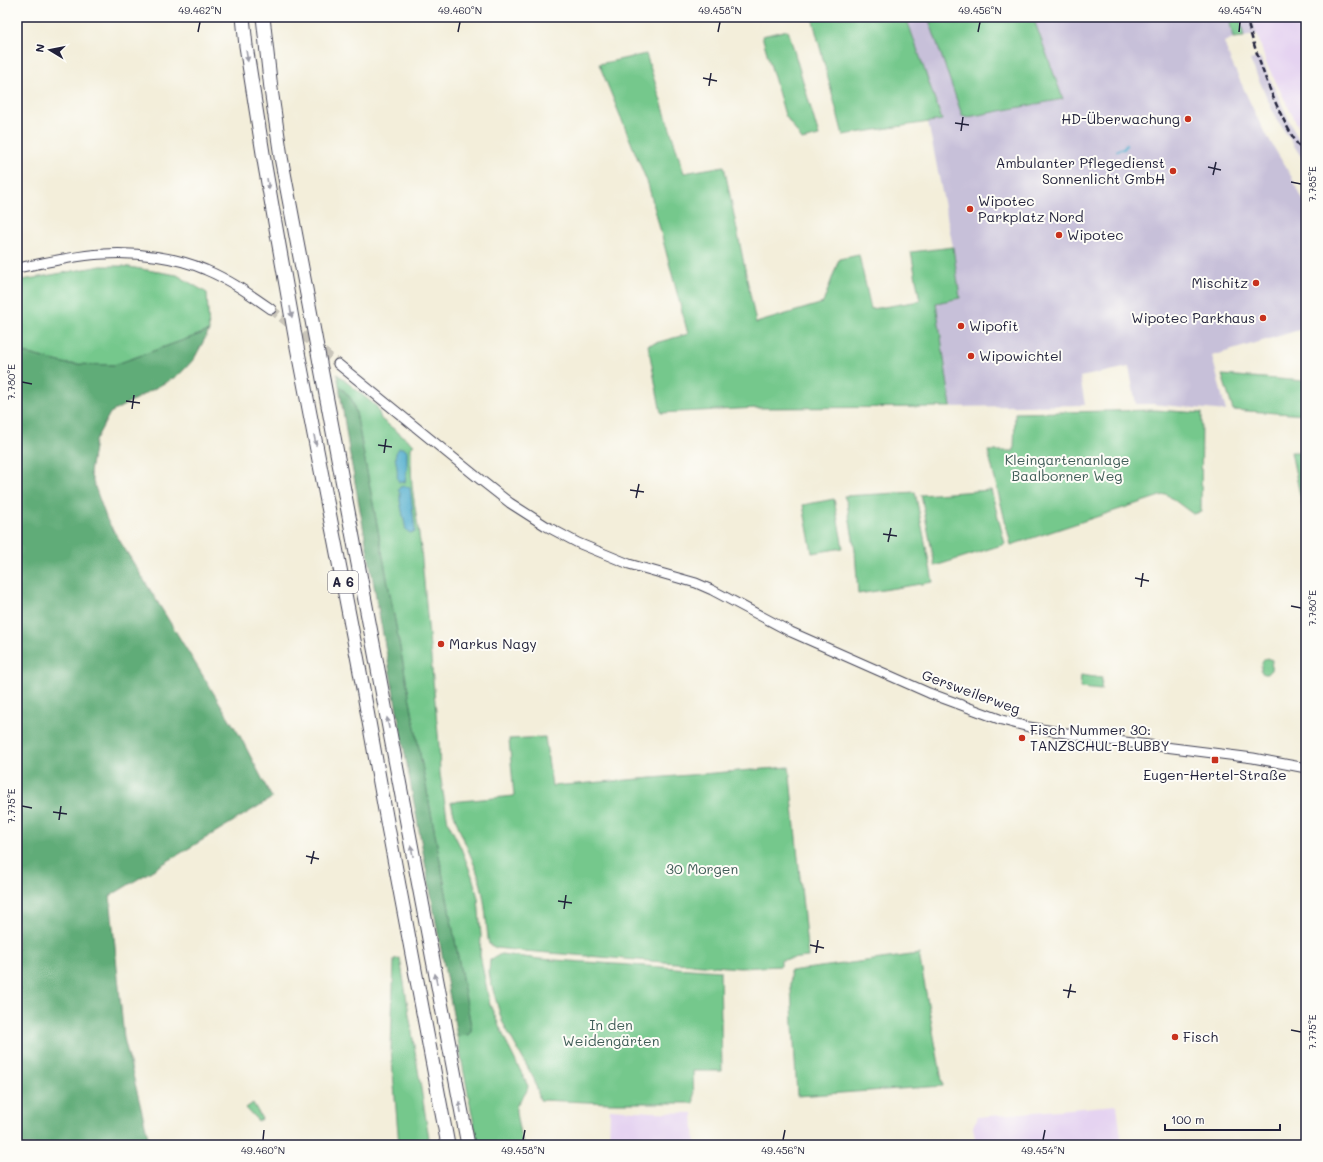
<svg xmlns="http://www.w3.org/2000/svg" width="1323" height="1162" font-family="Mali,sans-serif">
<style>
.built{fill:#e5d3f1}
.industrial{fill:#c7c0d9}
.green{fill:#75c88c;stroke:#4c7564}
.forest{fill:#60ac78;stroke:#41675a}
.water{fill:#4daccc;stroke:#386784}
.lines{fill:none;stroke-linecap:round;stroke-linejoin:round}
.stream{stroke:#4daccc;stroke-width:2.5}
.tertiary-tunnel{stroke:#c9c5ba;stroke-width:9;stroke-dasharray:9 4.5;stroke-linecap:butt}
.tertiary-casing{stroke:#414153;stroke-width:11}
.motorway-casing{stroke:#414153;stroke-width:15}
.tertiary{stroke:#fff;stroke-width:9}
.motorway{stroke:#fff;stroke-width:13}
.rail{stroke:#22223b;stroke-width:2.5;stroke-dasharray:6 3;stroke-linecap:butt}
.oneway{fill:#9c9ca7}
.ticks{fill:none;stroke:#22223b;stroke-width:1.5}
.poi-dot{fill:#c8321e;stroke:#fdfcf7;stroke-width:1.5}
.labels{text-anchor:middle;stroke-width:4;stroke-linejoin:round;paint-order:stroke}
.shield{fill:#fdfcf7;stroke:#646373;stroke-width:1}
.shield-label{font-size:13px;font-weight:bold;fill:#22223b}
.poi-label{font-size:14px;fill:#22223b;stroke:#fdfcf7;text-anchor:start}
.park-label{font-size:14px;fill:#3f5c57;stroke:#fdfcf7}
.street-label{font-size:14px;fill:#22223b;stroke:#fdfcf7}
.neatline{fill:none;stroke:#22223b;stroke-width:1.5}
.ticks-label{font-size:10px;text-anchor:middle;fill:#22223b}
</style>
<rect width="100%" height="100%" fill="#fdfcf7"/>
<filter id="ink" filterUnits="userSpaceOnUse"><feTurbulence type="fractalNoise" baseFrequency=".025" numOctaves="2"/><feDisplacementMap in="SourceGraphic" scale="8" xChannelSelector="R" yChannelSelector="G"/><feConvolveMatrix kernelMatrix="1 2 1 2 8 2 1 2 1" color-interpolation-filters="sRGB"/></filter>
<filter id="wash" filterUnits="userSpaceOnUse"><feTurbulence type="fractalNoise" baseFrequency=".012" numOctaves="4" result="noise"/><feDisplacementMap in="SourceGraphic" scale="16" xChannelSelector="R" yChannelSelector="G"/><feGaussianBlur stdDeviation="0.9" result="paint"/><feColorMatrix in="noise" values="0 0 0 0 0 0 0 0 0 0 0 0 0 0 0 0 0 1.4 0 .05"/><feComposite in="paint" operator="in"/></filter>
<g filter="url(#wash)">
<rect width="100%" height="100%" fill="#f3eeda"/>
<g class="built">
<polygon points="1252,17 1306,17 1306,142 1266,63"/>
<polygon points="1117,1105 1122,1145 976,1145 973,1127 977,1117"/>
<polygon points="610,1109 650,1112 693,1113 695,1145 609,1145"/>
</g>
<g class="industrial">
<polygon points="906,17 1229,17 1233,38 1224,42 1230,59 1261,126 1291,176 1304,202 1306,209 1306,328 1212,356 1226,411 1154,404 1136,404 1129,367 1080,377 1085,405 951,407 936,303 960,298 953,247 928,122 942,120"/>
<polygon points="1240,17 1252,17 1257,34 1244,37"/>
<polygon points="1260,57 1295,133 1306,150 1306,164 1276,118 1250,60"/>
</g>
<g class="green">
<polygon points="812,17 906,17 942,120 843,135"/>
<polygon points="928,17 1033,17 1063,99 968,117 962,115"/>
<polygon points="1229,17 1240,17 1244,37 1233,38"/>
<polygon points="788,30 819,136 802,140 785,115 762,36"/>
<polygon points="646,54 684,173 724,166 756,323 823,303 839,259 859,255 871,309 920,301 911,252 953,247 960,298 936,303 951,407 757,408 661,413 648,345 688,334 648,184 599,64"/>
<polygon points="101,266 123,266 177,275 207,293 209,331 114,365 67,364 17,351 17,281"/>
<path d="M337 374 377 407 381 419 414 445 411 448V464L412 486 421 549 439 745 440 774 448 822 461 848 472 876 478 898 481 936 480 955 490 1005 509 1048 528 1086C527 1096 518 1099 516 1108 515 1114 521 1137 523 1145H478L457 1036 468 1035 471 1031V1026L356 413 352 400 339 385Z"/>
<polygon points="1222,375 1306,381 1306,415 1233,410"/>
<polygon points="1155,410 1202,413 1201,512 1193,514 1166,494 1011,545 988,451 1014,451 1015,413"/>
<polygon points="1291,452 1306,452 1306,523"/>
<polygon points="991,490 1005,544 935,566 921,495"/>
<polygon points="915,492 933,582 858,594 855,551 847,503 844,496"/>
<polygon points="834,499 843,548 812,553 803,505"/>
<path d="M1268 658 1272 660 1271 670 1267 674H1263L1261 671C1261 665 1261 660 1268 658Z"/>
<polygon points="1081,675 1102,678 1101,690 1080,688"/>
<path d="M545 737 552 786 789 767 808 957 781 960V966L740 968 524 951 496 948 489 944 488 939C486 918 485 898 479 878 471 852 456 828 451 802L514 796 509 739Z"/>
<polygon points="501,954 539,959 720,971 722,1071 693,1071 694,1103 610,1103 540,1100 534,1079 502,1021 491,983 489,972 490,960"/>
<polygon points="919,954 943,1086 797,1096 790,971"/>
<polygon points="400,958 429,1138 426,1139 426,1145 399,1145 391,1049 394,959"/>
<polygon points="253,1103 262,1119 258,1121 246,1108"/>
</g>
<g class="forest">
<polygon points="209,331 194,359 179,375 110,413 95,441 90,473 107,520 240,736 272,798 110,896 124,1038 150,1145 17,1145 17,351 67,364 114,365"/>
<polygon points="339,385 352,400 356,413 471,1026 471,1031 468,1035 457,1036 349,450"/>
</g>
<g class="water">
<path d="M399 448H403L407 451V468L405 482H399C396 477 398 473 397 468 396 459 393 456 399 448Z"/>
<polygon points="405,486 410,488 415,530 415,532 410,533 406,530 400,501 400,493 398,490 400,487"/>
</g>
<g class="lines">
<polyline class="stream" points="1117,151 1120,149 1124,149 1126,145"/>
</g>
</g>
<g filter="url(#ink)">
<g class="lines">
<polyline class="tertiary-tunnel" points="271,309 338,364"/>
<g class="tertiary-casing">
<g id="tertiary">
<path d="M17 268C46 263 75 255 104 254 136 252 177 257 206 270 230 280 251 295 271 309"/>
<polyline points="338,364 477,477 510,503 546,526 578,543 629,564 696,583 712,590 791,632 929,693 1002,720 1029,727 1109,740 1253,758 1306,768"/>
</g>
</g>
<g class="motorway-casing">
<g id="motorway">
<polyline points="243,17 246,46 265,166 297,347 358,661 388,827 448,1145"/>
<polyline points="263,17 271,89 281,157 468,1145"/>
</g>
</g>
<use href="#tertiary" class="tertiary"/>
<use href="#motorway" class="motorway"/>
<path class="rail" d="M1246 17C1259 64 1277 117 1306 157"/>
</g>
<defs><path id="oneway-solid" d="M-6-.8H1V-3.2L6.5 0L1 3.2V.8H-6Z"/></defs>
<g class="oneway">
<use href="#oneway-solid" transform="translate(247 56) rotate(81)"/>
<use href="#oneway-solid" transform="translate(268 184) rotate(80)"/>
<use href="#oneway-solid" transform="translate(291 312) rotate(80)"/>
<use href="#oneway-solid" transform="translate(315 440) rotate(79)"/>
<use href="#oneway-solid" transform="translate(388 723) rotate(-101)"/>
<use href="#oneway-solid" transform="translate(412 851) rotate(-101)"/>
<use href="#oneway-solid" transform="translate(436 979) rotate(-101)"/>
<use href="#oneway-solid" transform="translate(460 1107) rotate(-101)"/>
</g>
</g>
<path class="ticks" d="M198 32 200 22M458 32 460 22M718 32 720 22M978 32 980 22M1239 32 1240 22M703 78 717 81M709 86 711 73M955 123 969 125M961 131 963 117M1208 167 1221 170M1213 175 1216 162M1291 182 1301 184M22 382 32 384M126 401 140 403M132 409 134 395M378 445 392 447M384 453 386 439M630 490 644 492M636 498 639 484M883 534 897 536M888 542 891 528M1135 578 1149 581M1141 587 1143 573M1291 606 1301 608M22 806 32 808M53 812 67 814M59 820 61 806M306 856 319 859M311 864 314 851M558 901 572 903M564 909 566 895M810 945 824 948M816 953 818 940M1063 990 1076 992M1068 998 1071 984M1291 1030 1301 1032M263 1140 264 1130M523 1140 525 1130M783 1140 785 1130M1043 1140 1045 1130"/>
<g class="poi-dot">
<circle cx="1188" cy="119" r="4"/>
<circle cx="1173" cy="171" r="4"/>
<circle cx="970" cy="209" r="4"/>
<circle cx="1059" cy="235" r="4"/>
<circle cx="1256" cy="283" r="4"/>
<circle cx="1263" cy="318" r="4"/>
<circle cx="961" cy="326" r="4"/>
<circle cx="971" cy="356" r="4"/>
<circle cx="441" cy="644" r="4"/>
<circle cx="1022" cy="738" r="4"/>
<rect x="1211" y="756" width="8" height="8" rx="2"/>
<circle cx="1175" cy="1037" r="4"/>
</g>
<g class="labels">
<rect class="shield" x="328" y="571" width="30" height="22" rx="3"/>
<g class="shield-label">
<text x="343" y="587">A 6</text>
</g>
<g class="poi-label">
<text x="1180" y="124" text-anchor="end">HD-Überwachung</text>
<text x="1165" y="168" text-anchor="end">Ambulanter Pflegedienst<tspan x="1165" dy="16">Sonnenlicht GmbH</tspan></text>
<text x="978" y="206">Wipotec<tspan x="978" dy="16">Parkplatz Nord</tspan></text>
<text x="1067" y="240">Wipotec</text>
<text x="1248" y="288" text-anchor="end">Mischitz</text>
<text x="1255" y="323" text-anchor="end">Wipotec Parkhaus</text>
<text x="969" y="331">Wipofit</text>
<text x="979" y="361">Wipowichtel</text>
<text x="449" y="649">Markus Nagy</text>
<text x="1030" y="735">Fisch Nummer 30:<tspan x="1030" dy="16">TANZSCHUL-BLUBBY</tspan></text>
<text x="1215" y="780" text-anchor="middle">Eugen-Hertel-Straße</text>
<text x="1183" y="1042">Fisch</text>
</g>
<g class="park-label">
<text x="1067" y="465">Kleingartenanlage<tspan x="1067" dy="16">Baalborner Weg</tspan></text>
<text x="702" y="874">30 Morgen</text>
<text x="611" y="1030">In den<tspan x="611" dy="16">Weidengärten</tspan></text>
</g>
<g class="street-label">
<text transform="translate(971 692) rotate(20)" y="5">Gersweilerweg</text>
</g>
</g>
<rect width="1323" height="1162" fill="none" stroke="#fdfcf7" stroke-width="44"/>
<g transform="translate(50 50) rotate(280)" stroke="#fdfcf7" stroke-width="3" paint-order="stroke">
<path d="M0-3L7 15L0 10L-7 15Z" fill="#22223b"/>
<text y="-6" font-size="11" font-weight="bold" text-anchor="middle" fill="#22223b">N</text>
</g>
<path d="M1165 1124v6h115v-6" fill="none" stroke="#22223b" stroke-width="2"/>
<text x="1171" y="1124" font-size="12" fill="#22223b" stroke="#fdfcf7" stroke-width="3" paint-order="stroke">100 m</text>
<rect x="22" y="22" width="1279" height="1118" class="neatline"/>
<g class="ticks-label">
<text x="200" y="14">49.462°N</text>
<text x="460" y="14">49.460°N</text>
<text x="720" y="14">49.458°N</text>
<text x="980" y="14">49.456°N</text>
<text x="1240" y="14">49.454°N</text>
<text transform="translate(1312 184) rotate(-90)" y="4">7.785°E</text>
<text transform="translate(11 382) rotate(-90)" y="4">7.780°E</text>
<text transform="translate(1312 608) rotate(-90)" y="4">7.780°E</text>
<text transform="translate(11 806) rotate(-90)" y="4">7.775°E</text>
<text transform="translate(1312 1032) rotate(-90)" y="4">7.775°E</text>
<text x="263" y="1154">49.460°N</text>
<text x="523" y="1154">49.458°N</text>
<text x="783" y="1154">49.456°N</text>
<text x="1043" y="1154">49.454°N</text>
</g>
</svg>
